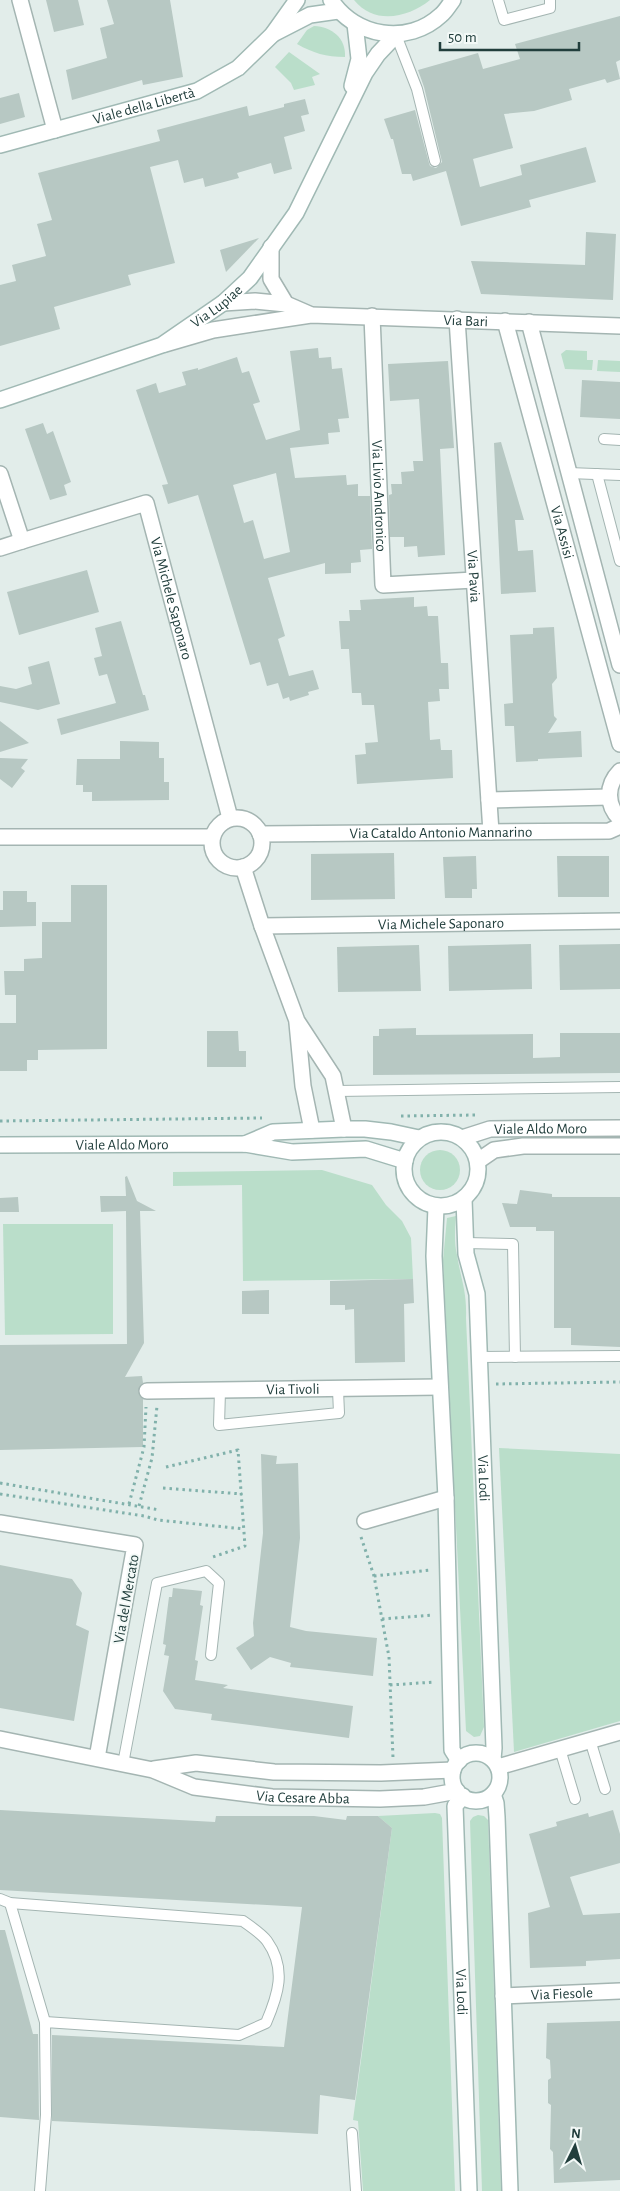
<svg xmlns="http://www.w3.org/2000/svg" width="620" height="2191" font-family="'Alegreya Sans',sans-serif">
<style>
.green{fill:#badeca}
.building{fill:#b7c8c3;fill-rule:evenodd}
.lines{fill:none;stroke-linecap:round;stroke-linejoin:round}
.lane-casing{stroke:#a4b5b2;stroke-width:12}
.street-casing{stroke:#a4b5b2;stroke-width:18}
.secondary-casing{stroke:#a0b9b4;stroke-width:18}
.path{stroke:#81b1ab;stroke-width:3;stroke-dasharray:2.5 4;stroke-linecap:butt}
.lane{stroke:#fff;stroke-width:10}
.street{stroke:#fff;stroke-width:15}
.secondary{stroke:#fff;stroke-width:15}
.labels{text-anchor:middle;stroke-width:4;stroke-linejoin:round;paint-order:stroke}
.street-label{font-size:15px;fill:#213e3c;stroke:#f3f9f7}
</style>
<rect width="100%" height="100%" fill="#e2edea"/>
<g class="green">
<path d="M354 0H430C409 17 375 26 354 0Z"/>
<path d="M314 26C332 27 346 38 345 57 326 57 313 53 297 44L307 30Z"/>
<polygon points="289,52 320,74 312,77 315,85 294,90 291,83 275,67"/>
<polygon points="566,350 587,351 587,360 593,360 592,370 565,369 561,354"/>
<polygon points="598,360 620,361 620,372 597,371"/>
<circle cx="440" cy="1170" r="20"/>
<polygon points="322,1170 372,1185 386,1205 402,1221 411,1238 413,1279 243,1281 242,1185 173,1186 173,1172"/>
<path d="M456 1216C455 1230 454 1242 457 1255 461 1280 467 1291 466 1318L484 1727 480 1736 474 1737 466 1731 443 1260 447 1218Z"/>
<polygon points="3,1224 113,1224 113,1334 5,1335"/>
<polygon points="499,1448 620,1454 620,1721 514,1752"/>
<polygon points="435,1813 440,1814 442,1818 455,2191 363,2191 358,2121 353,2120 392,1828 378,1816"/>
<polygon points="478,1815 484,1816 488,1820 501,2191 482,2191 470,1821 473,1817"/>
</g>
<g class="building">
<polygon points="46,0 78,0 84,25 54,32"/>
<polygon points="107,0 170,0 183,77 143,85 142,80 72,100 66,70 107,58 100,28 114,24"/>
<polygon points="620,16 620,60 616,62 620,79 607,83 605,79 569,89 572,100 534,111 504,114 513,148 473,159 480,187 522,175 520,165 586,147 596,182 529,200 531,207 461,226 446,171 413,181 411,174 402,174 393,139 391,139 384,119 415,110 429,163 430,166 436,168 442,162 424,87 418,70 478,53 483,69 520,59 515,44"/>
<polygon points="19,93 25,117 0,124 0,98"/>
<polygon points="305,99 309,114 301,116 305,131 284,137 292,169 274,174 271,163 237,173 239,178 205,187 203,178 184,183 178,160 150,167 175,263 128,275 131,285 54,307 60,329 0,346 0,285 16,281 12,265 46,256 37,224 52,220 38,173 160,141 157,130 247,106 249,116 284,107 284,104"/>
<polygon points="586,232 616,234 613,300 481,294 471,261 585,265"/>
<polygon points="259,238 226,272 220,250"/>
<path d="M318 348 319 358 331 357 332 369 342 368 349 418 338 419 340 432 328 433 329 444 290 448 295 478 346 475 347 485 358 484V496H370L372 549 360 550 361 562 351 563V573L325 574V563L268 578 285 636 278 639 289 676 313 670 319 689 308 692 309 695 290 701 289 697 283 699 278 683 267 686 260 662 250 665 198 495 168 504 162 485 168 484 136 390 156 383 159 393 186 385 182 372 198 368V370L237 357 242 373 249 371 260 402 253 404 266 440 300 430 290 351ZM276 473 290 552 264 559 253 520 244 523 233 485Z"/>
<polygon points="448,361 454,448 440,449 445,555 418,557 417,546 404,547 404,537 390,537 389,495 392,494 391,484 402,484 401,472 414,471 413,461 423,461 419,399 390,401 388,364"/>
<polygon points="582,380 620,382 620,419 580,417"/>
<polygon points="43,423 47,434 53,431 71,482 64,485 67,495 50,500 25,429"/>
<polygon points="501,442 524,520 515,520 518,551 533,550 536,592 501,594 494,443"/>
<polygon points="87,570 99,612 19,635 7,592"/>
<polygon points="414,597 414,607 427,606 428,616 438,616 441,663 448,663 449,689 439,689 440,701 428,702 430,740 440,739 441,750 452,750 453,778 357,784 355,755 366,754 365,743 378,742 374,705 362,705 361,693 352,693 349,649 341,649 339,621 350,621 349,610 361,610 360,600"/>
<polygon points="121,621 143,695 145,695 149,710 61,735 57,719 116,703 107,674 99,676 94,658 102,656 95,628"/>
<polygon points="554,627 557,678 552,684 554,716 557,719 548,733 581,731 582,757 538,759 538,761 516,762 514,726 505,726 504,704 513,703 510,635 533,634 533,628"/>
<polygon points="49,661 60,704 38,710 0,702 0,686 16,689 32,684 28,667"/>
<polygon points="0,721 29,743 0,752"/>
<polygon points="120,741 159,742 159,758 164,758 164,782 169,782 169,800 92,801 92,792 83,792 83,785 76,785 77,759 120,759"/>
<polygon points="0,758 28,759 21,768 25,771 12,788 0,779"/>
<polygon points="394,853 395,899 311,900 311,854"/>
<polygon points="476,856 477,889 472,889 472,898 445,898 443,857"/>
<polygon points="557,856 609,856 609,897 558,897"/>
<polygon points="71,885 107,885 107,1049 38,1050 38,1060 27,1060 27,1071 0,1071 0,1023 16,1023 16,995 5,995 4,971 24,971 24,959 42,958 42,922 71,922"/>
<polygon points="3,891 27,891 27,902 36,902 36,926 0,927 0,910 3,910"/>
<polygon points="531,944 532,989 449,991 448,946"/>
<polygon points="620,944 620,989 560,990 559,945"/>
<polygon points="419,945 421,991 338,992 337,947"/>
<polygon points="416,1028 416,1035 533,1034 533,1058 560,1057 560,1033 620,1033 620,1073 373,1075 373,1036 379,1036 379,1029"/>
<polygon points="207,1031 238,1031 239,1051 246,1051 246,1067 207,1067"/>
<polygon points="127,1176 137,1201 156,1211 140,1211 144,1343 125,1377 142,1376 143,1383 138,1391 143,1399 143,1447 0,1450 0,1345 127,1344 126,1211 101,1212 100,1196 126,1196 125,1177"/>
<polygon points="520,1190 552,1194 552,1197 620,1197 620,1347 571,1345 571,1328 554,1328 554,1231 536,1231 536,1227 510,1227 502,1203 517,1204"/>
<polygon points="18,1197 19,1212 0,1212 0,1198"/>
<polygon points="413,1279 414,1303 404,1304 405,1362 355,1363 354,1309 345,1310 345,1305 330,1305 330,1281"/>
<polygon points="269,1290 269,1314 242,1314 242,1291"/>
<polygon points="261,1454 277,1456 276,1464 298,1463 300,1538 290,1627 306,1631 377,1638 373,1676 290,1667 291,1663 270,1657 251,1670 236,1648 254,1636 253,1623 263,1533"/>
<polygon points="0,1565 72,1579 82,1593 76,1625 89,1631 74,1721 0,1708"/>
<polygon points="173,1588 202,1591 200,1605 203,1606 195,1660 198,1661 195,1680 228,1685 223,1688 353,1706 349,1738 211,1720 212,1714 175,1709 163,1691 169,1656 164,1655 166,1645 163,1644 169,1597 172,1597"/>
<polygon points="0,1810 215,1822 216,1816 314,1816 346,1820 347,1816 378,1816 392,1828 355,2100 320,2095 318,2134 52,2121 52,2035 284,2047 302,1907 0,1890"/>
<polygon points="613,1810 620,1834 620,1863 570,1877 583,1915 620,1913 620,1959 586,1961 586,1966 530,1968 528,1913 550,1907 529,1834 557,1826 556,1822 588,1813 589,1817"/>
<polygon points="0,1930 5,1930 33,2034 38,2034 39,2120 0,2117"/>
<polygon points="620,2021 620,2180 554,2183 553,2152 550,2149 551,2105 548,2103 548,2080 551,2078 550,2060 546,2058 547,2023"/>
</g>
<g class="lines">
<g class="lane-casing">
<g id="lane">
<polyline points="498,0 504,20 550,8 550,0"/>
<polyline points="396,35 417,89 435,161"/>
<polyline points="604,439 620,440"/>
<polyline points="569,473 620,475"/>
<polyline points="597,474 620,561"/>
<polyline points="337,1091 620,1087"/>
<polyline points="466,1243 513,1244 515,1357"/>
<polyline points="479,1357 620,1356"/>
<polyline points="220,1391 219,1425 339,1413 338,1390"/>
<polyline points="590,1740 605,1789"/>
<polyline points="560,1749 575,1799"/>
<polyline points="123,1764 157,1583 206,1571 219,1583 211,1655"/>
<path d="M0 1899 10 1903 243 1921C251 1927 262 1934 267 1941 287 1969 278 1995 266 2023L239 2035 45 2022 46 2115 40 2191"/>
<polyline points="10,1903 45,2022"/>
<polyline points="352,2133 356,2191"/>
</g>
</g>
<g class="street-casing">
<g id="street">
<polyline points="20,0 55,130"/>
<polyline points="271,247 271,279 286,304 309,314"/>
<polyline points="223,303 255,301 286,304"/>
<path id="s1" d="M372 316 383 585 474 580"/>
<path id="s2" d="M457 319 491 832"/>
<path id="s3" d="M505 321 620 744"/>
<polyline points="529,322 620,665"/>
<path id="s4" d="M165 344 213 330 311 315 620 326"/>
<path id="s5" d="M0 474 22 541 146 503 230 818"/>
<polyline points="0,548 22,541"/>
<path d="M620 771C606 785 606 805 620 819"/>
<polyline points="489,800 609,797"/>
<circle cx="237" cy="843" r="25"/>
<path id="s6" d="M260 834 609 831 620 826"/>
<polyline points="0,837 212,837"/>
<polyline points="243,867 262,926 297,1021 333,1076 344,1129"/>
<path id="s7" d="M262 926 620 921"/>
<polyline points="297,1023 303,1086 312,1130"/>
<path id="s8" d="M462 1138 490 1129 620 1128"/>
<polyline points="478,1161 494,1150 523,1146 620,1146"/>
<path id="s9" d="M147 1391 440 1387"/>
<polyline points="365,1521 446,1498"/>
<polyline points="0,1523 135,1545 97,1758"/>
<path id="s10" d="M0 1739 153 1770 194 1787 272 1797 380 1799 424 1797 457 1791"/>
<polyline points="498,1767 620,1732"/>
<polyline points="154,1769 196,1763 274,1772 381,1773 453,1770"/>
<path id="s11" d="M503 1996 620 1991"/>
</g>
</g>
<g class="secondary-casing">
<g id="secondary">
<path d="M331 0C355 37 408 46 441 15 446 11 449 5 453 0"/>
<polyline points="273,34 310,15 338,11"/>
<polyline points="352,86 359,59 355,24"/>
<path id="s12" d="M0 145 197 91 238 68 272 35 297 0"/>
<path id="s13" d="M0 400 162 345 223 303 250 278 296 213 365 73 378 54 396 35"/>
<circle cx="441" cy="1169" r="37"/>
<polyline points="245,1144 273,1132 344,1129 365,1129 391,1132 419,1138"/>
<path id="s14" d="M0 1145 245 1144 292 1152 366 1149 405 1161"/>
<path id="s15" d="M464 1199 466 1254 477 1294 494 1748 493 1759"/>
<polyline points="436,1207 434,1256 446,1498 452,1750 459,1761"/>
<circle cx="476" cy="1777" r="24"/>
<polyline points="493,1794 496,1803 497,1817 510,2191"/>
<path id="s16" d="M463 1796 455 1806 469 2191"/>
</g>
</g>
<g class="path">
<polyline points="401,1116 477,1115"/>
<polyline points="0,1121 262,1118"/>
<polyline points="496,1384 620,1382"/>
<polyline points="166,1467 238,1450 245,1546 210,1558"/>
<polyline points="0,1483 160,1510"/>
<polyline points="163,1488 242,1494"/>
<polyline points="0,1494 144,1516 158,1520 244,1529"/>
<polyline points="129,1504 144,1447 146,1407"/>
<polyline points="139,1506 152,1458 157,1406"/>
<polyline points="361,1537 374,1576 389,1657 393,1758"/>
<polyline points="374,1576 431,1570"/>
<polyline points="382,1619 433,1615"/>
<polyline points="390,1685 435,1682"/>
</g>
<use href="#lane" class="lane"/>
<use href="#street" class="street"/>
<use href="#secondary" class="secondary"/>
</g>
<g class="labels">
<g class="street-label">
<text dy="5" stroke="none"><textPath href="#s12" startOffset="149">Viale della Libertà</textPath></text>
<text dy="5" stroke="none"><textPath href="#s13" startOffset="238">Via Lupiae</textPath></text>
<text dy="5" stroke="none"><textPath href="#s4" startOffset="304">Via Bari</textPath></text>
<text dy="5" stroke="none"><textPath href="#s1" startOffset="180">Via Livio Andronico</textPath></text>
<text dy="5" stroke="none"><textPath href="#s3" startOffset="219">Via Assisi</textPath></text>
<text dy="5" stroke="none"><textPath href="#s2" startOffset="258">Via Pavia</textPath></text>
<text dy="5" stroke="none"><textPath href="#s5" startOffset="299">Via Michele Saponaro</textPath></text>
<text dy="5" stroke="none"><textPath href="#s6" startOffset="181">Via Cataldo Antonio Mannarino</textPath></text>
<text dy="5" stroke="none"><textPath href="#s7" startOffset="179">Via Michele Saponaro</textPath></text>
<text dy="5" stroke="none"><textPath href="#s8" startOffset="80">Viale Aldo Moro</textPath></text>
<text dy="5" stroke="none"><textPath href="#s14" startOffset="122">Viale Aldo Moro</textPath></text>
<text dy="5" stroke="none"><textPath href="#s9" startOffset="146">Via Tivoli</textPath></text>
<text dy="5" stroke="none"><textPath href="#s15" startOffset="281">Via Lodi</textPath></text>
<text transform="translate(126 1599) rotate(-80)" y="5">Via del Mercato</text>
<text dy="5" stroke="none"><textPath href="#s10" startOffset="310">Via Cesare Abba</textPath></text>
<text dy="5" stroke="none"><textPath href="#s16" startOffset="199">Via Lodi</textPath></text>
<text dy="5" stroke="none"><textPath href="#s11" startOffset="59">Via Fiesole</textPath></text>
</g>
</g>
<g transform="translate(575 2146) rotate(5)" stroke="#f3f9f7" stroke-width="4" paint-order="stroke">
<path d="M0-4L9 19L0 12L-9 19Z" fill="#213e3c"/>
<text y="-8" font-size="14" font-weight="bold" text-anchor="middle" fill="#213e3c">N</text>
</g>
<path d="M440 42v8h139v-8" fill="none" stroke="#213e3c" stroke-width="2.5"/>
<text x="448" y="42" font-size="15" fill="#213e3c" stroke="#f3f9f7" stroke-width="4" paint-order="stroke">50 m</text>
</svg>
